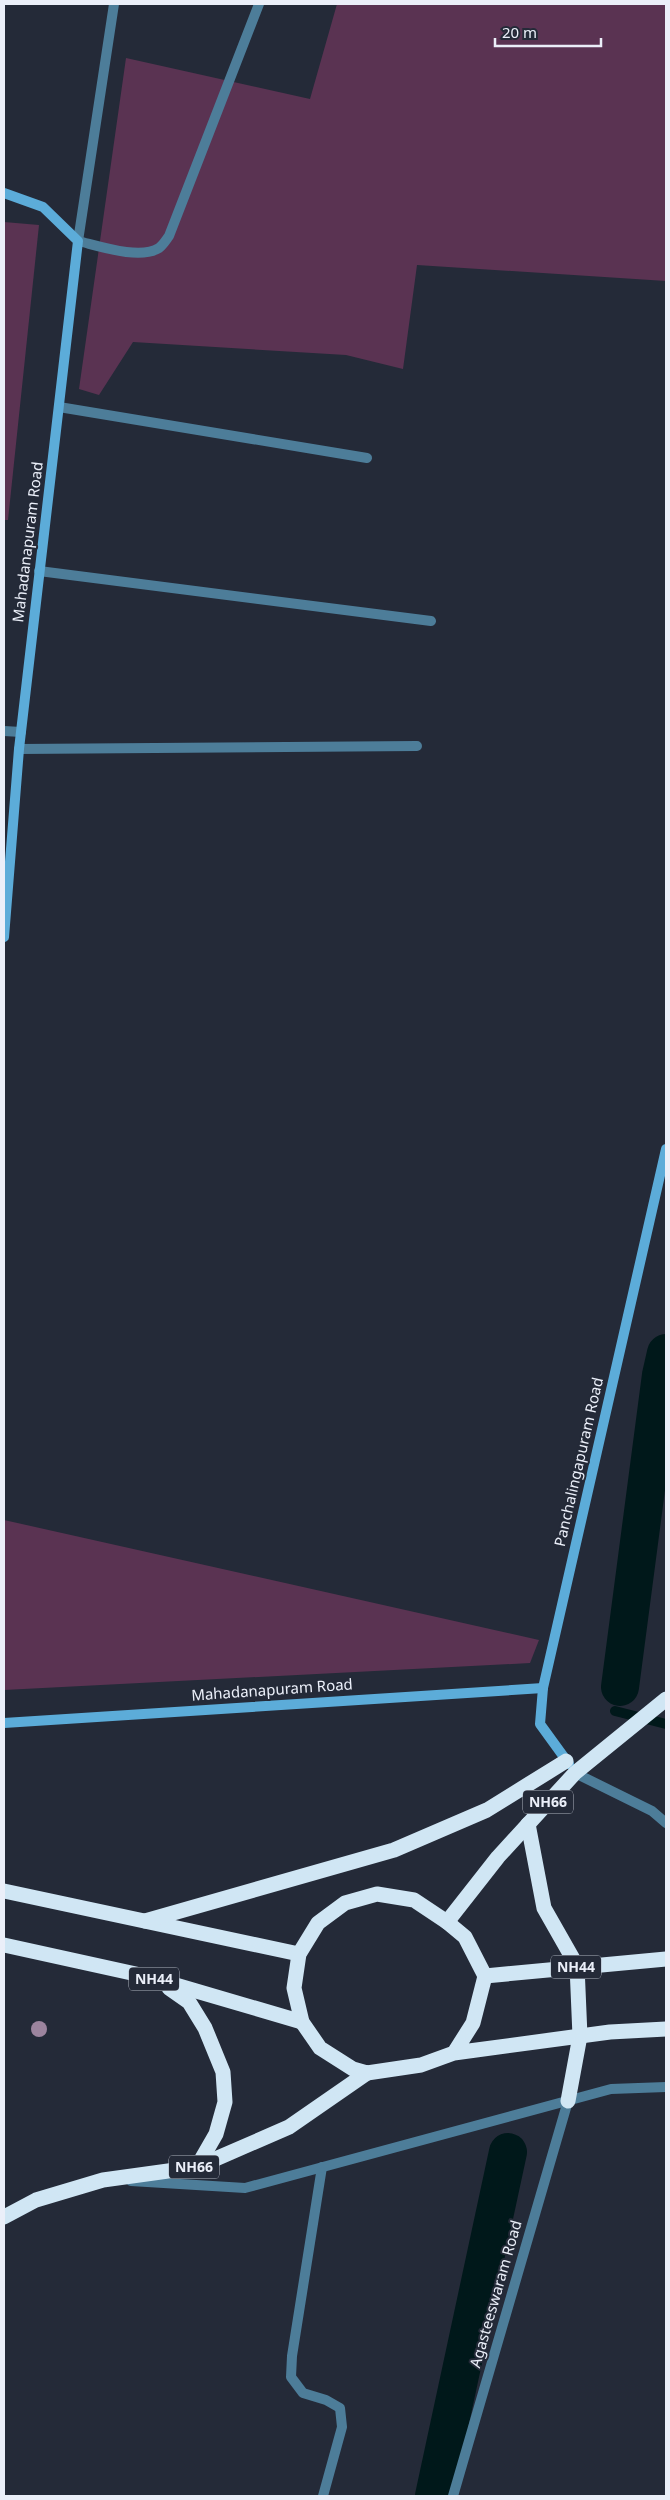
<svg xmlns="http://www.w3.org/2000/svg" width="670" height="2500" font-family="'Noto Sans',sans-serif">
<style>
.green{fill:#5a3352}
.lines{fill:none;stroke-linecap:round;stroke-linejoin:round}
.stream{stroke:#00181a;stroke-width:10}
.canal{stroke:#00181a;stroke-width:38}
.lane{stroke:#4d7d99;stroke-width:10}
.street{stroke:#4d7d99;stroke-width:10}
.secondary{stroke:#5cacd9;stroke-width:10}
.highway{stroke:#d0e6f4;stroke-width:15}
.tree{fill:#9c849e}
.labels{text-anchor:middle;stroke-width:4;stroke-linejoin:round;paint-order:stroke}
.shield{fill:#242a38;stroke:#afb4bf;stroke-width:1}
.shield-label{font-size:14px;font-weight:bold;fill:#ebeff9}
.street-label{font-size:15px;fill:#ebeff9;stroke:#242a38}
</style>
<rect width="100%" height="100%" fill="#242a38"/>
<g class="green">
<polygon points="337,4 666,4 666,281 417,265 403,369 346,355 133,342 99,395 79,389 126,58 310,99"/>
<polygon points="4,222 39,225 8,520 4,520"/>
<polygon points="4,1520 539,1640 530,1663 4,1690"/>
</g>
<g class="lines">
<polyline class="stream" points="615,1711 666,1724"/>
<g class="canal">
<polyline points="620,1687 661,1375 666,1353"/>
<polyline points="434,2496 508,2152"/>
</g>
<path class="lane" d="M78 241C99 246 140 260 159 248 163 245 166 240 169 236L259 4"/>
<g class="street">
<polyline points="78,241 114,4"/>
<polyline points="59,407 367,458"/>
<polyline points="39,571 431,621"/>
<polyline points="4,731 21,732"/>
<polyline points="19,749 417,746"/>
<polyline points="575,1773 652,1811 666,1823"/>
<polyline points="322,2167 292,2356 291,2377 303,2393 326,2400 340,2408 342,2427 323,2496"/>
<polyline points="131,2181 245,2188 611,2089 666,2087"/>
<polyline points="453,2496 568,2101"/>
</g>
<g class="secondary">
<polyline points="4,193 43,207 78,241 19,749 4,937"/>
<polyline points="4,1723 543,1688"/>
<polyline points="569,1764 540,1724 543,1688 666,1149"/>
</g>
<g class="highway">
<polyline points="528,1824 544,1908 577,1966 580,2036 568,2101"/>
<polyline points="4,1891 299,1954"/>
<polyline points="145,1921 394,1850 487,1810 566,1761"/>
<polyline points="447,1922 498,1857 575,1773 666,1699"/>
<polyline points="4,1945 145,1976 302,2022"/>
<polyline points="485,1976 666,1959"/>
<polyline points="169,1988 189,2002 205,2028 223,2072 225,2102 216,2134 197,2167"/>
<polyline points="454,2053 473,2023 485,1976 465,1937 447,1922 414,1900 377,1894 345,1903 318,1923 299,1954 294,1988 302,2022 320,2048 353,2069 367,2073 421,2065 454,2053 610,2032 666,2029"/>
<polyline points="4,2217 36,2200 103,2180 197,2167 289,2127 367,2073"/>
</g>
</g>
<circle class="tree" cx="39" cy="2029" r="8"/>
<g class="labels">
<g class="shield">
<rect x="523" y="1790.5" width="50" height="23" rx="4"/>
<rect x="551" y="1955.5" width="50" height="23" rx="4"/>
<rect x="129" y="1967.5" width="50" height="23" rx="4"/>
<rect x="169" y="2155.5" width="50" height="23" rx="4"/>
</g>
<g class="shield-label">
<text x="548" y="1807">NH66</text>
<text x="576" y="1972">NH44</text>
<text x="154" y="1984">NH44</text>
<text x="194" y="2172">NH66</text>
</g>
<g class="street-label">
<text transform="translate(28 542) rotate(-83)" y="5">Mahadanapuram Road</text>
<text transform="translate(579 1462) rotate(-77)" y="5">Panchalingapuram Road</text>
<text transform="translate(272 1690) rotate(-4)" y="5">Mahadanapuram Road</text>
<text transform="translate(496 2294) rotate(-74)" y="5">Agasteeswaram Road</text>
</g>
</g>
<rect width="670" height="2500" fill="none" stroke="#ebeff9" stroke-width="10"/>
<path d="M495 38v8h106v-8" fill="none" stroke="#ebeff9" stroke-width="2.5"/>
<text x="502" y="38" font-size="15" fill="#ebeff9" stroke="#242a38" stroke-width="4" paint-order="stroke">20 m</text>
</svg>
